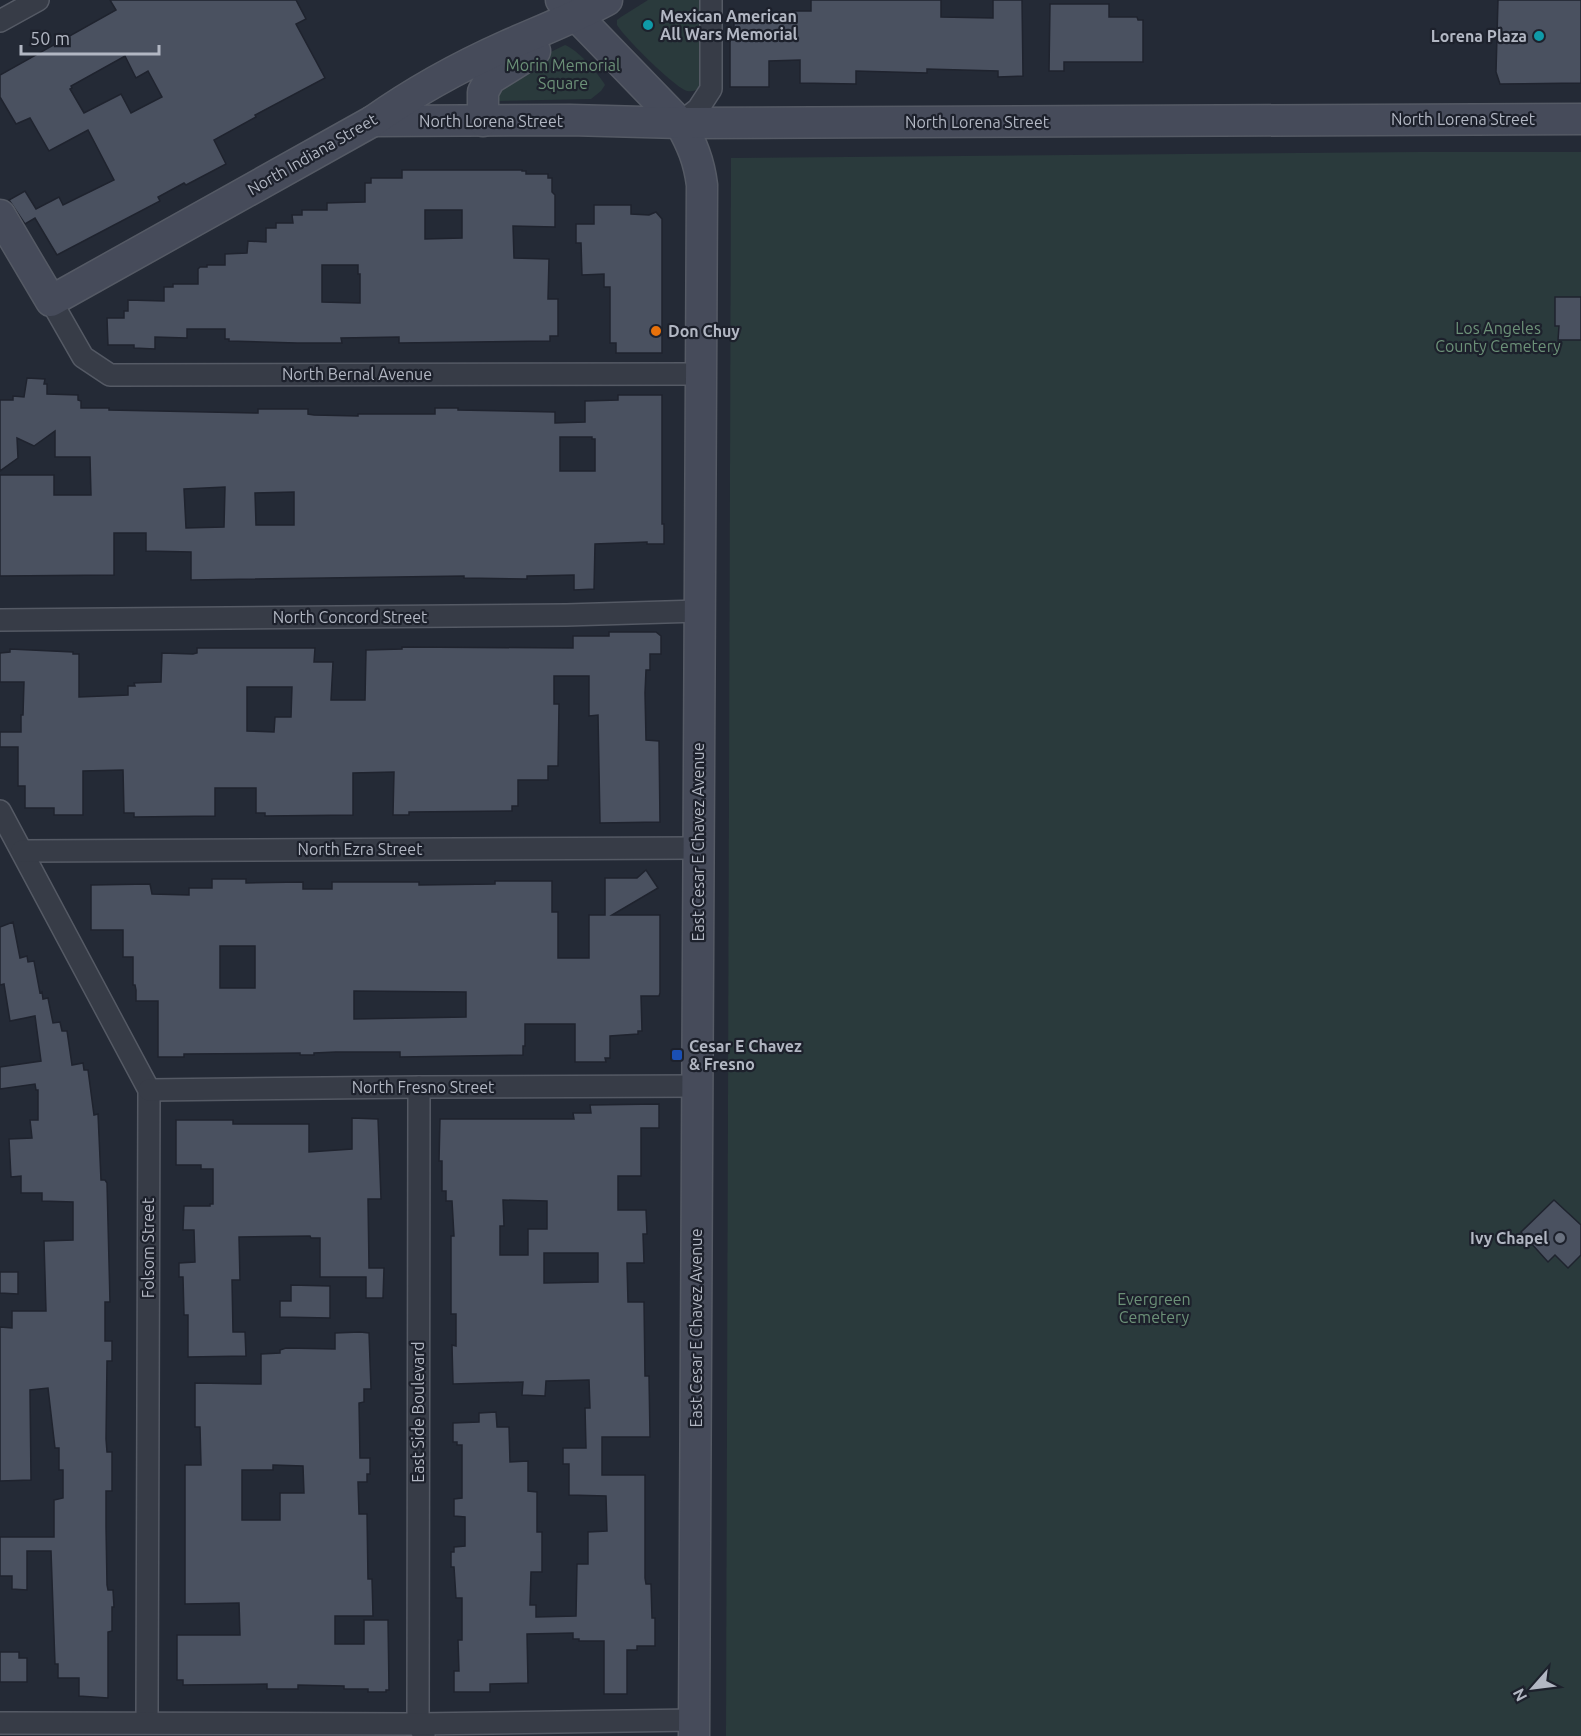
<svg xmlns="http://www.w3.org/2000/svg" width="1581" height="1736" font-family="Ubuntu,sans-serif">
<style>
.green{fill:#2a3a3c}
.building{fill:#4a5160;stroke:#1f232e;stroke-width:1.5;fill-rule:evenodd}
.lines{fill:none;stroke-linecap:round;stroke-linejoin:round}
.street-casing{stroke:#555a65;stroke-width:24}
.secondary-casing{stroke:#555a65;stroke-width:33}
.street{stroke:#373c47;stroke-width:21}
.secondary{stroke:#464b5a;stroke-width:30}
.culture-dot{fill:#0f9aa8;stroke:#1d212c;stroke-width:2}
.food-dot{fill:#e8710a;stroke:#1d212c;stroke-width:2}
.transit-dot{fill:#1a4fb4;stroke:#1d212c;stroke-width:2}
.worship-dot{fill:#6b7280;stroke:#1d212c;stroke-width:2}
.labels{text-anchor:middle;stroke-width:4.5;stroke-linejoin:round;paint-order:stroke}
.poi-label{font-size:16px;font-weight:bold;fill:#b2b7c3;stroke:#1d212c;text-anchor:start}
.park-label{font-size:16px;fill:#6c9178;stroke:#1d212c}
.street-label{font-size:16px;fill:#b2b7c3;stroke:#1d212c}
</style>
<rect width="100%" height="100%" fill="#242a36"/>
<g class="green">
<path d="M648 0H703L705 79C701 86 697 93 687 91 674 87 625 38 617 25V20L621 17Z"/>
<path d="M565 45C577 49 598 73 605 85L601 91 591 99 498 101 495 79Z"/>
<polygon points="1418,152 1581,152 1581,1736 726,1736 731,158"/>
</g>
<g class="building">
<path d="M110 0H296L306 19 296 24 325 78 255 115 256 117 214 140 226 164 186 185 184 183 158 197 160 201 57 255 35 218 25 224 9 200 25 191 36 209 59 197 63 205 114 180 88 130 49 151 30 118 16 124 0 97V75L116 10ZM125 56 136 78 148 71 162 97 131 113 121 94 84 113 70 89 72 88 71 86Z"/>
<polygon points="811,0 941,0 941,17 993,18 993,0 1022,0 1023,76 998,77 998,71 927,69 927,73 856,71 856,84 800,83 800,60 769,61 769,87 730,87 730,38 734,38 734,20 736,20 736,17 793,17 793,11 811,11"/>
<polygon points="1498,0 1581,0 1581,83 1500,84 1496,72"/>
<polygon points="1050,4 1109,4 1109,17 1137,17 1138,20 1143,20 1143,62 1064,62 1064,71 1049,71"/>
<path d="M402 170H522V171H526V174H548V178H552V192L555 195V227L513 226 514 258 549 259 548 299H558V336H550V341L399 343V337L341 338 342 343H297L229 341V339H225V329H187V338L155 337V349L134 348V345H108L107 318H124V311H128V300L164 301V287H173V284H198V269L200 267H207V265H225V254L247 253 248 241 266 242V228H276V223H293L292 215H302V210H327V203L365 202V183H371V178H402ZM425 210H462V238L425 239ZM322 265H358V274H360V303L322 302Z"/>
<polygon points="594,205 631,205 631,214 649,215 656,212 662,219 662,353 616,353 616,343 610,343 610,287 604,287 604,274 582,275 581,243 576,243 576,224 594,224"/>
<polygon points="1555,297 1581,297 1581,340 1558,340 1559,326 1555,326"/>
<path d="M27 378 45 379 44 384H47V394L78 395V400L81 401V408H109V410L258 413V409H308V414L314 415 358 416V414H435V408H458V410L555 412V423L585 422V401L618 400V395H662V524H664V544H647V542L595 544 594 589 574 590V575L527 576V579L464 578V576L191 580V552L146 551V533H114V575L0 576V475H54V495H91L90 457H55V431L34 446 17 438 18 458 0 471V400H13V396L24 397ZM560 437H592V439H595V471H560ZM225 487 224 527 186 528 184 489ZM294 492V525H256L255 493Z"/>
<path d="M609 632H656L661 636V654H650V670H646L645 693 646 740 659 741 660 822 600 823 598 715 589 716V676H554V704H559L558 766H548V780H518V806H512V811L409 812V815H393L394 772 353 773V815L265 816V813H256V788H215V816L134 817V813H124L123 770 83 771V815H54V808H25V786H18V747H0V732H21V715H23L24 682H0V653L10 652V649L73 652V654H79V697L128 695V686H135L134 683 161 682 162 653 193 654 197 653V648H315L314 662H333L331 700H365L366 650 402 649V647L573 648V636H609ZM247 687H292L291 717H275L274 732 247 731Z"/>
<path d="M646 870 658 888 612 915H660V993L659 996H641L642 1031H638V1034L610 1036V1058H605L606 1062H575V1024H525V1046H523V1055L400 1057V1052H336L314 1053V1055H300V1053L184 1054V1057H158V1001H136V990L135 985H133V957H123V930H91V885L150 884 152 894 189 895V888H212V879H246V883L303 882V889H332V882H419V885L495 884V881H552V912H558V958H589V915H605V878H637ZM220 946H255V988H220ZM354 991 466 992V1017L354 1019Z"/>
<polygon points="13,922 20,958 27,956 28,962 34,961 40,993 42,992 43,999 48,998 53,1023 60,1022 62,1031 67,1031 72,1065 83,1063 84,1070 88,1070 94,1115 98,1114 101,1180 105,1180 107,1183 110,1302 105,1302 105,1341 112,1341 112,1361 107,1361 106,1439 107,1452 112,1452 112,1491 106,1491 106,1527 107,1585 108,1590 113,1590 114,1607 112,1607 112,1631 108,1632 108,1698 79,1696 79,1678 58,1678 58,1664 55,1664 51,1551 27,1551 27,1590 12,1589 12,1576 0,1576 0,1537 54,1537 54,1500 63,1498 63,1470 59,1470 59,1448 55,1448 48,1388 30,1390 31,1480 0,1481 0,1327 12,1328 12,1311 46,1311 44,1241 73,1240 73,1202 42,1201 42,1193 21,1193 21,1176 11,1177 9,1139 32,1138 30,1120 38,1120 38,1090 36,1090 35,1084 0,1089 0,1067 41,1061 35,1016 10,1021 4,984 0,985 0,927"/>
<path d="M659 1104V1128H641V1176H618V1210H646L647 1234H643L644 1263H627L628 1302H644L645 1376H649L650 1437H602V1475H645V1578L646 1584H651L652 1618H655V1646H637V1650H627V1694H604V1641H579V1639H573V1633L527 1634 528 1683 490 1684V1692H454V1671H459L458 1640H462V1598H456L454 1567H451V1552H454V1547L465 1546V1517L454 1516V1499L462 1498V1445H457V1442H453V1423L479 1422V1413L496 1412 497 1427H509L510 1462 528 1461V1491L537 1492V1532H542V1572H531L530 1605H536V1617L576 1616 577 1564H588V1532L607 1531 606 1496 569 1495V1464H563V1448H586L585 1408H590L589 1380 546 1381 545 1396 522 1395 523 1382 453 1384 452 1345 456 1346V1314H451V1236H454L452 1201H446V1191H442V1161H439L440 1119H574L573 1113H591L590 1105ZM503 1200 547 1201V1229H528V1255H500V1226H504ZM544 1253H598V1282L544 1283Z"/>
<polygon points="352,1118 378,1119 381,1199 368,1199 369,1268 384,1268 383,1298 366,1298 366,1277 320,1277 320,1238 311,1238 310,1236 239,1237 240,1280 232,1280 233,1332 245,1332 246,1356 188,1357 188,1315 184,1315 183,1277 179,1277 179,1263 195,1262 194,1230 183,1230 184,1206 210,1206 210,1204 213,1204 213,1169 201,1169 201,1165 176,1165 176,1120 233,1120 233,1124 309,1124 309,1152 352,1149"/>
<polygon points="1554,1200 1581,1225 1581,1255 1568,1268 1555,1255 1548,1262 1521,1232"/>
<polygon points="0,1272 18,1272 18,1294 0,1293"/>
<polygon points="291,1285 330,1286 330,1318 280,1317 280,1301 291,1301"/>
<path d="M360 1332 369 1333 371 1389H364V1402L359 1403 360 1458H370V1474H367V1482H358L359 1514H367L368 1579H372L373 1616H335V1644H364V1620H388L389 1690H386V1692H368V1689H344V1686L298 1685V1689H267V1684L183 1685V1680H177V1635H240L239 1603 185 1604V1465H201L200 1427H195V1383L261 1384V1354L280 1353V1350L286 1348 335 1349V1333ZM273 1465 303 1466 304 1493H280V1520H242V1470H273Z"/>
<polygon points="0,1652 19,1652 19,1658 27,1658 27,1682 0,1682"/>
</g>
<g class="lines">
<g class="street-casing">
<g id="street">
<polyline points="0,21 38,0"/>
<polyline points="680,123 698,109 711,89 711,0"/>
<polyline points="51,301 83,357 110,375 701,374"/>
<polyline points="0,620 566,615 699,611"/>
<polyline points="0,811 149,1090 147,1722"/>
<polyline points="22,851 698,848"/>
<polyline points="419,1087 418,1724 424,1735"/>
<polyline points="149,1090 419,1087 697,1086"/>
<polyline points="0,1723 418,1724 694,1720"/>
</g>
</g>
<g class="secondary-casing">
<g id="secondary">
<path d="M561 0 680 123C692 144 699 161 702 185L694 1736"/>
<polyline points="373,121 570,120 680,123 1581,119"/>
<polyline points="483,121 483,92 490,79 535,51"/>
<path d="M0 215 51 301 373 121C414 92 459 67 506 46 540 31 574 18 607 0"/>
</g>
</g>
<use href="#street" class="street"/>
<use href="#secondary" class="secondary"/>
</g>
<g class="culture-dot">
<circle cx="648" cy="25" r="6"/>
<circle cx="1539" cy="36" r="6"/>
</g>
<circle class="food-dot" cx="656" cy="331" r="6"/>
<rect class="transit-dot" x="671" y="1049" width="12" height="12" rx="3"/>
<circle class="worship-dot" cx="1560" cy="1238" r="6"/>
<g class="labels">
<g class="poi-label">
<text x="660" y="22">Mexican American<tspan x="660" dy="18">All Wars Memorial</tspan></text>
<text x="1527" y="42" text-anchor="end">Lorena Plaza</text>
<text x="668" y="337">Don Chuy</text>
<text x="689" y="1052">Cesar E Chavez<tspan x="689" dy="18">&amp; Fresno</tspan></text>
<text x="1548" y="1244" text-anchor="end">Ivy Chapel</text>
</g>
<g class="park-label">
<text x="563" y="71">Morin Memorial<tspan x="563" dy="18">Square</tspan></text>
<text x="1498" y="334">Los Angeles<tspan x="1498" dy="18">County Cemetery</tspan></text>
<text x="1154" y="1305">Evergreen<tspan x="1154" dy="18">Cemetery</tspan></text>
</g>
<g class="street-label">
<text x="1463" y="125">North Lorena Street</text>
<text x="491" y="127">North Lorena Street</text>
<text x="977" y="128">North Lorena Street</text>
<text transform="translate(312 154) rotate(-30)" y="6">North Indiana Street</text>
<text x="357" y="380">North Bernal Avenue</text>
<text x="350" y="623">North Concord Street</text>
<text transform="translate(698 842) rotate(-90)" y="6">East Cesar E Chavez Avenue</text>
<text x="360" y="855">North Ezra Street</text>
<text x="423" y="1093">North Fresno Street</text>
<text transform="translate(148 1248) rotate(-90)" y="6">Folsom Street</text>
<text transform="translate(696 1328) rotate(-90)" y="6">East Cesar E Chavez Avenue</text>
<text transform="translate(418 1412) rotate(-90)" y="6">East Side Boulevard</text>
</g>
</g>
<g transform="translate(1533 1688) rotate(242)" stroke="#1d212c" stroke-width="4.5" paint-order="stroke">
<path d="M0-4.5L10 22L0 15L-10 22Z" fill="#b2b7c3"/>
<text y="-9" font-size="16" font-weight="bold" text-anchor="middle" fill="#b2b7c3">N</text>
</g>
<path d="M21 45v9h138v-9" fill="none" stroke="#b2b7c3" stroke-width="3"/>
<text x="30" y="45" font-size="18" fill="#b2b7c3" stroke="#1d212c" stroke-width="4.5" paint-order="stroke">50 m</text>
</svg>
